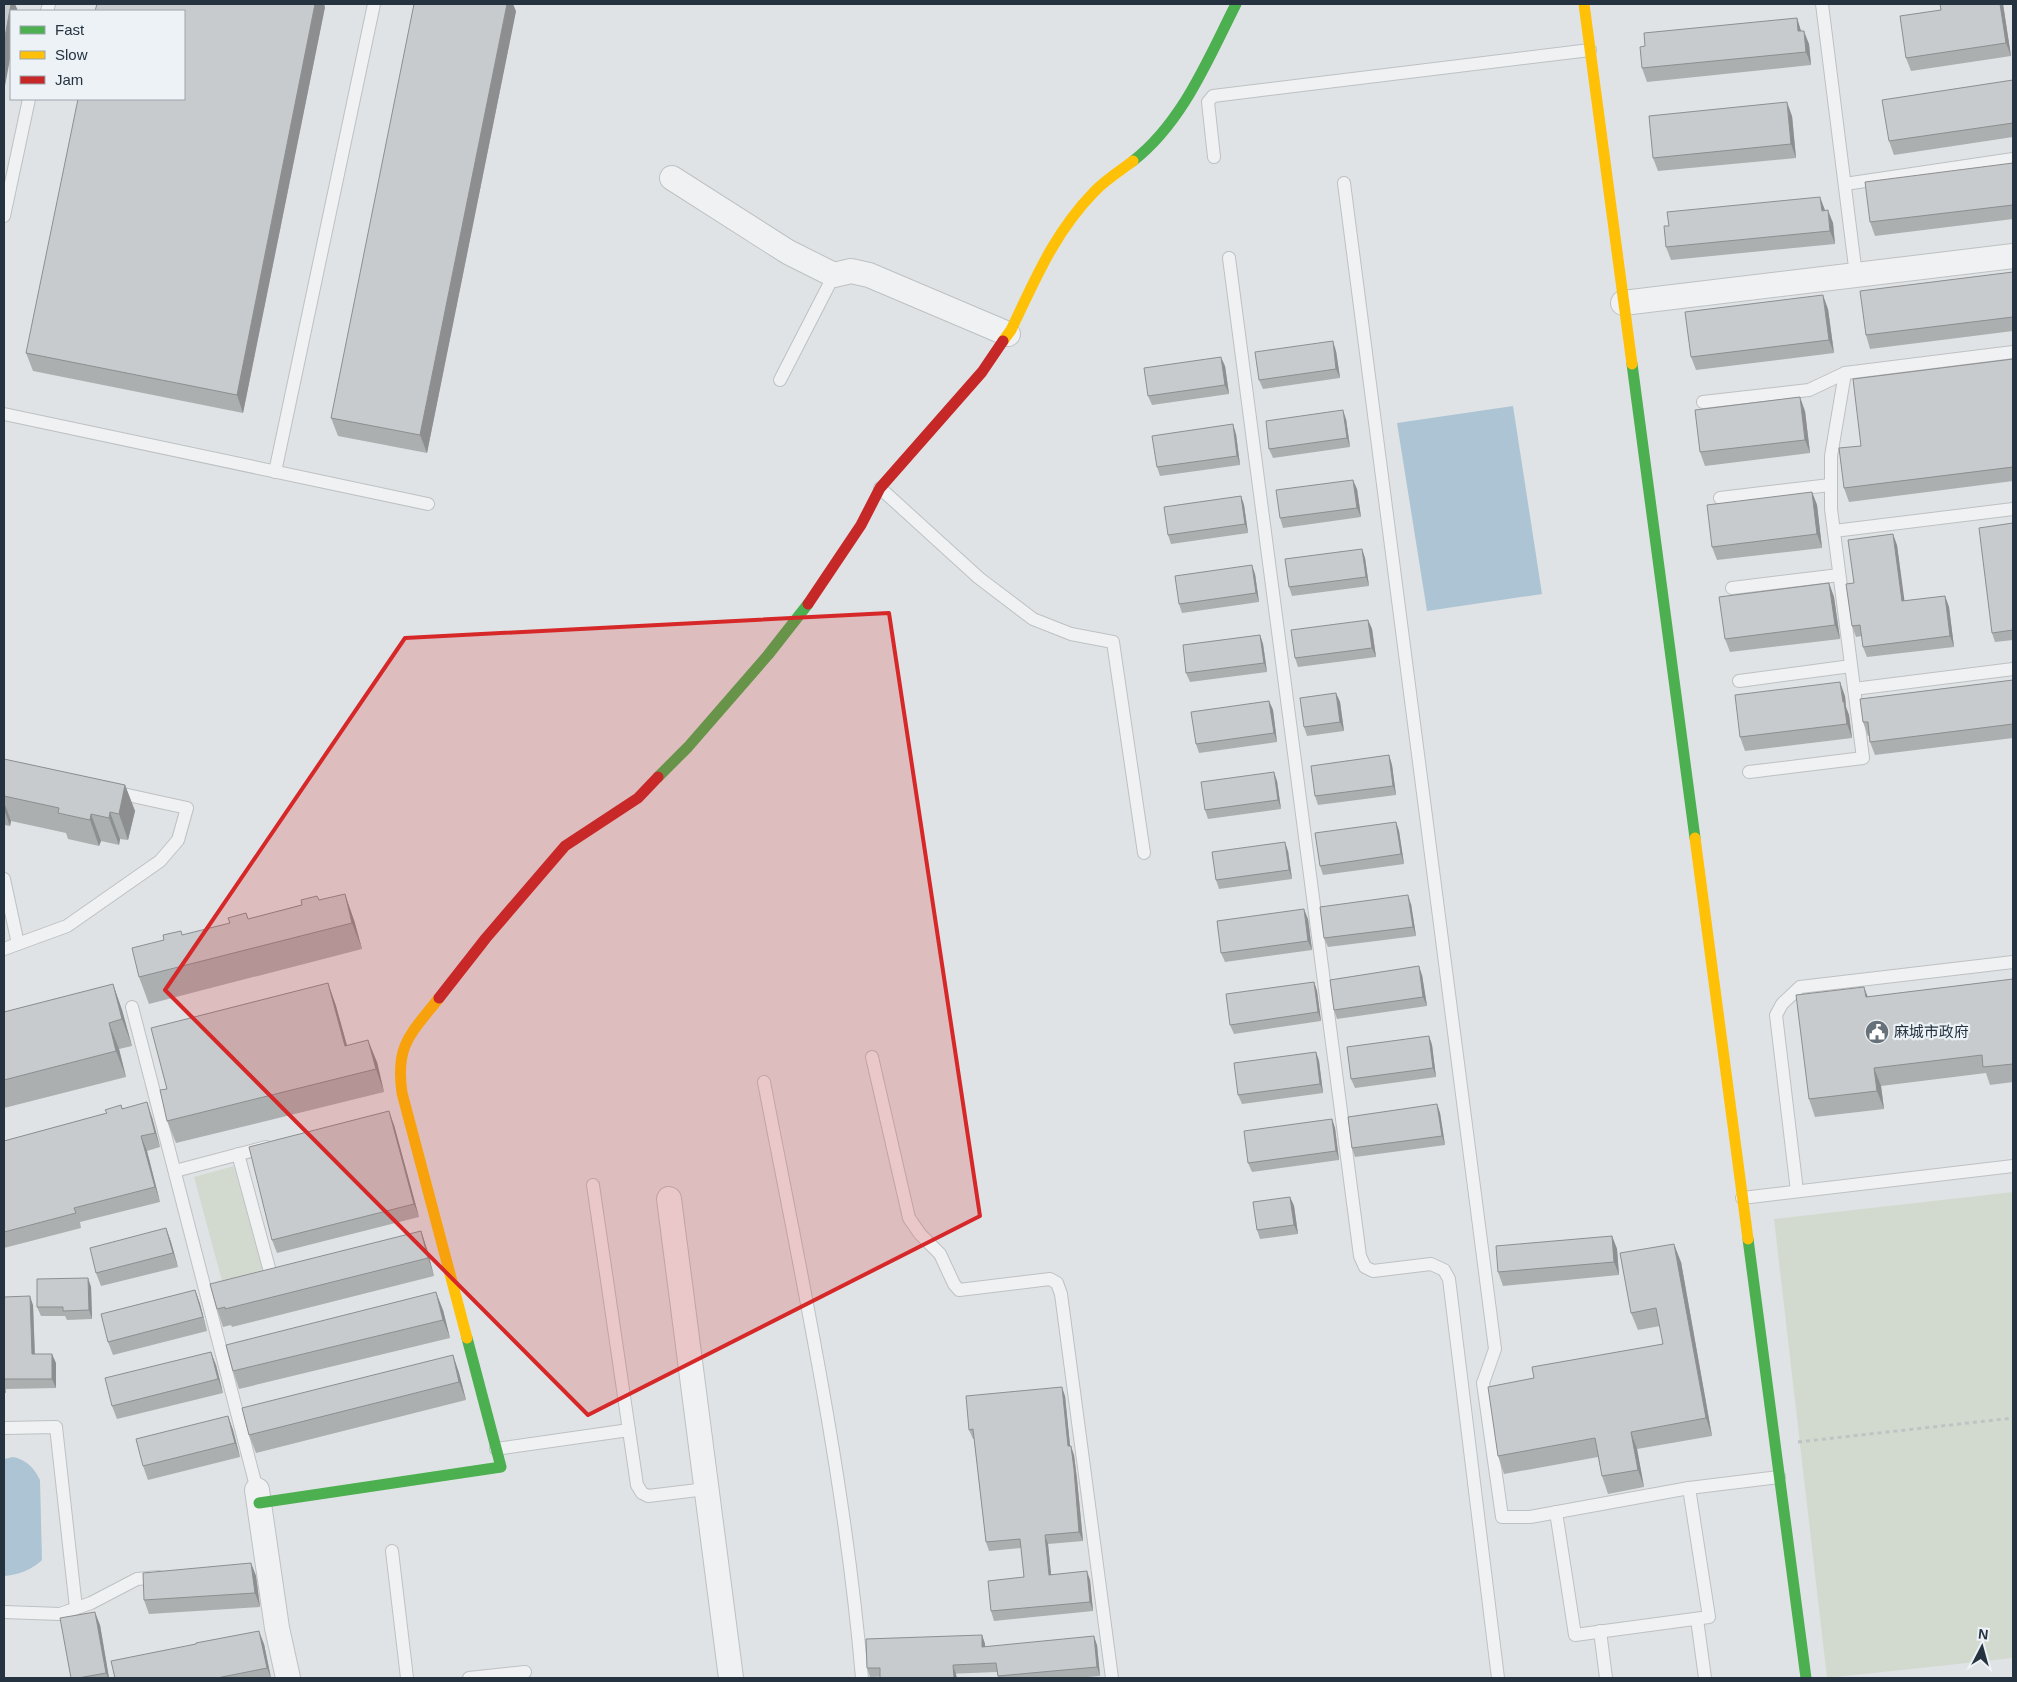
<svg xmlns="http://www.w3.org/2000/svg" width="2017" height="1682" font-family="Helvetica,'Noto Sans SC',sans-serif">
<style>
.green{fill:#d2dacf}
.water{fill:#acc4d3}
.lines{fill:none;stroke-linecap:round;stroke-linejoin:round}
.lane-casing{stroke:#bec1c3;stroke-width:14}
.street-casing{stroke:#bec1c3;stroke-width:26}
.path{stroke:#bfc3c5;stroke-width:3;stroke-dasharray:4 4;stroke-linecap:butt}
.lane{stroke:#eff1f2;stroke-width:12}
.street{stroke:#eff1f2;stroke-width:24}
.fast{stroke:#4caf50;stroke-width:11}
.slow{stroke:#ffc107;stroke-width:11}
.jam{stroke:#c62828;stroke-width:11}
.wall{fill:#acafb0}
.shaded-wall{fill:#8c8e90}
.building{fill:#c8cbcd;stroke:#8c8e90}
.marked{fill:#d62828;fill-opacity:0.2;stroke:#d62828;stroke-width:4;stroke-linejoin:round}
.labels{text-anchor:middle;stroke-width:4.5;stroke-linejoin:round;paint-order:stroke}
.poi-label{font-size:15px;fill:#253340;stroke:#ecf2f6;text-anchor:start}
</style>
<rect width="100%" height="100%" fill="#e0e3e5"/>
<g class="green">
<polygon points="234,1166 263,1270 222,1281 194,1177"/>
<polygon points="2013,1192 2013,1658 1827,1678 1774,1219"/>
</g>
<g class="water">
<polygon points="1513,406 1542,594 1427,611 1397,423"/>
<path d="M13 1457C27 1460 34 1468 40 1480L42 1560C32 1570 17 1575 4 1576V1459Z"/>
</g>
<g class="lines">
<g class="lane-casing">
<g id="lane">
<polyline points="1822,4 1856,275"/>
<polyline points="47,11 49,4"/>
<polyline points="1214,157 1208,102 1213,96 1590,50"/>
<polyline points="1344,183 1495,1349 1483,1383 1502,1517 1530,1517 1689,1488 1779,1477"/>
<polyline points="1845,184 2013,159"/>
<polyline points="4,216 29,99"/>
<polyline points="1229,258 1360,1256 1365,1267 1373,1271 1431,1264 1444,1270 1449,1279 1498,1678"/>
<polyline points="780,380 834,275"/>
<polyline points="1703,402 1809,390 1845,373 2013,352"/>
<polyline points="4,414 428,504"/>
<polyline points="275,472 374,4"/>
<polyline points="880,488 979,578 1033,619 1071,634 1113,642 1144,853"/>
<polyline points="1720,498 1830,485"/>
<polyline points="1834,531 2013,509"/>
<polyline points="1732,588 1839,575"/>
<polyline points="1739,681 1851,666"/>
<polyline points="1854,689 2013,669"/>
<polyline points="1749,772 1863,758 1831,509 1831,456 1845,373"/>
<polyline points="4,879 18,944"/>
<polyline points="4,949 67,926 160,861 178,840 187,808 114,792"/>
<polyline points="132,1007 257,1490"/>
<polyline points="872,1057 909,1218 920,1234 940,1254 954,1284 959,1290 1050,1279 1057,1283 1061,1294 1112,1678"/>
<path d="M764 1082C802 1280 845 1477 862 1678"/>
<polyline points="238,1154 272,1279"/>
<polyline points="175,1171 266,1147"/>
<polyline points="593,1185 637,1485 642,1493 648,1496 706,1489"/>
<polyline points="1797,1191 1776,1015 1782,1004 1800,987 2013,962"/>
<polyline points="1742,1198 2013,1166"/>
<polyline points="4,1428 56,1427 76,1608"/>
<polyline points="496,1449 629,1430"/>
<polyline points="1556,1512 1575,1635 1709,1617 1689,1488"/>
<polyline points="392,1551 407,1678"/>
<polyline points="4,1612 60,1614 91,1603 137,1579 159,1577"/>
<polyline points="1697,1619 1705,1678"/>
<polyline points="1600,1631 1606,1678"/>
<polyline points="469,1678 525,1672"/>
</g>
</g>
<g class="street-casing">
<g id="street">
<polyline points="672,178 788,252 834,275 851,271 869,275 1008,334"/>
<polyline points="1623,303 2013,256"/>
<polyline points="669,1199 731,1678"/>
<polyline points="257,1490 277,1628 288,1678"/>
</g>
</g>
<polyline class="path" points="1798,1442 2013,1418"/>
<use href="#lane" class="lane"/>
<use href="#street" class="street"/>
<g class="fast">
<path d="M1133 161C1183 122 1208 59 1236 4"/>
<polyline points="1632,364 1695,838"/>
<polyline points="658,777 688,747 768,655 808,604"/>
<polyline points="1748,1239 1806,1678"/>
<polyline points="259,1503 501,1467 467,1338"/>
</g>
<g class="slow">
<polyline points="1584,4 1632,364"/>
<path d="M1003 341 1011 330C1035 280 1054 233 1094 192 1105 180 1120 171 1133 161"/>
<polyline points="1695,838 1748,1239"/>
<path d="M439 998C411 1034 395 1044 402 1093L467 1338"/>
</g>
<g class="jam">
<polyline points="808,604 861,525 880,488 982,372 1003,341"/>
<polyline points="439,998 486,938 565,846 638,798 658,777"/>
</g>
</g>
<g class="wall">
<polygon points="1940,4 2003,4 2011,56 1911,71 1906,58 1941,10"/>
<polygon points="325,7 243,413 33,371 26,353"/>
<polygon points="516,11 427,453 338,436 331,418"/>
<polygon points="1797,18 1801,31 1809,44 1811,65 1647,82 1642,68"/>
<polygon points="2013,80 2013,137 1894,155 1889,141"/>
<polygon points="1792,116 1796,158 1658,171 1653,158"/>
<polygon points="2013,163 2013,219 1875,236 1870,222"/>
<polygon points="1825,210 1833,223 1835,244 1671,260 1666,247"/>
<polygon points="2013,272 2013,331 1870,349 1866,335"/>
<polygon points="1828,309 1834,353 1696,370 1691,357"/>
<polygon points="1336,351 1340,378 1263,389 1259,380"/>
<polygon points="2013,359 2013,481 1849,502 1844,488 1861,446"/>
<polygon points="1225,366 1229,394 1152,405 1148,396"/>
<polygon points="1805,411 1810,453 1705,466 1700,452"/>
<polygon points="1346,419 1350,447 1273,458 1269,449"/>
<polygon points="1236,434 1240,465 1160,476 1157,467"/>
<polygon points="1357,489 1361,517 1283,528 1280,518"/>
<polygon points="1812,492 1817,505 1822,548 1717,560 1712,547"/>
<polygon points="1241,496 1244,505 1248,533 1171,544 1168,535"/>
<polygon points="2013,523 2013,640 1995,642 1992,633"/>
<polygon points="1897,545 1904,601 1945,596 1949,607 1954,647 1867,657 1863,647 1862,636 1856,637 1852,626 1854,583"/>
<polygon points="1362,549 1365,558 1369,586 1292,596 1289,587"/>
<polygon points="1255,574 1259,602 1182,613 1179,604"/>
<polygon points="1829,583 1834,597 1840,639 1730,652 1725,639"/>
<polygon points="1368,620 1372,629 1376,657 1298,667 1295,658"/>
<polygon points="1260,635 1263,644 1267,672 1190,682 1186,673"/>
<polygon points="2013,680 2013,738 1875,755 1870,742 1869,736 1868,736 1863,722"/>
<polygon points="1336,693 1340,702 1344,731 1307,736 1304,727"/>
<polygon points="1845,696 1846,707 1849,715 1852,738 1745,751 1740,737"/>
<polygon points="1269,701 1273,710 1277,742 1199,753 1196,744"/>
<polygon points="1389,755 1392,765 1396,795 1318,805 1315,796"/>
<polygon points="4,759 125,785 135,811 128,840 120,839 119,845 101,841 99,846 68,839 66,833 11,821 10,826 4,825"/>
<polygon points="1277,781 1281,809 1208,819 1205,810"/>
<polygon points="1396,822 1399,831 1404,864 1323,875 1320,866"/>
<polygon points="1288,851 1292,879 1219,889 1216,880"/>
<polygon points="319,900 354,920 362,949 149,1004 139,977 182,935 230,923 246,913 248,919"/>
<polygon points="1411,904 1416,936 1328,947 1324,938"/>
<polygon points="1308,919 1312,950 1225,962 1221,953"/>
<polygon points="1422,975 1427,1006 1337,1019 1334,1010"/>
<polygon points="2013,979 2013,1082 1990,1085 1986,1073 1881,1086 1884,1109 1815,1117 1809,1099 1868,997"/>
<polygon points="1314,982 1317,991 1321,1021 1234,1034 1230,1025"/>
<polygon points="328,983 336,1006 347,1045 377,1062 384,1092 176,1143 167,1121 167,1089"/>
<polygon points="113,984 122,1010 132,1046 119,1049 126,1077 4,1108 4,1012"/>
<polygon points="1429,1036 1432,1045 1436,1077 1355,1088 1351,1079"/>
<polygon points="1316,1052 1319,1061 1323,1093 1242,1104 1238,1095"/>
<polygon points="1437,1104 1440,1113 1445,1145 1355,1157 1352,1148"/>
<polygon points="121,1105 123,1109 152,1117 160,1147 147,1151 160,1202 80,1222 81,1228 4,1248 4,1141 107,1113"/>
<polygon points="1332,1119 1335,1128 1339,1160 1252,1172 1248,1163"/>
<polygon points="394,1125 419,1217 277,1253 272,1240"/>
<polygon points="1290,1197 1294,1206 1298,1234 1260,1239 1257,1230"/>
<polygon points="166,1228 171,1242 178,1267 101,1286 96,1273"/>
<polygon points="421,1231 427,1249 434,1276 232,1327 231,1325 223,1327 217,1309"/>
<polygon points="1612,1236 1617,1249 1619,1275 1503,1286 1498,1272"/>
<polygon points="1681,1262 1712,1436 1637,1449 1644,1487 1608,1494 1602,1476 1598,1457 1504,1474 1498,1456 1534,1378 1663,1344 1660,1326 1638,1330 1631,1313"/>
<polygon points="88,1278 91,1287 92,1319 67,1320 65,1316 41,1316 37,1307"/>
<polygon points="195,1290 200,1304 207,1331 113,1355 108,1342"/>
<polygon points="4,1297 33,1305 35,1354 56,1363 56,1388 6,1389 6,1393 4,1393"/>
<polygon points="443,1310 450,1338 239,1389 233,1371"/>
<polygon points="453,1355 459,1373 466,1400 256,1453 249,1435"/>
<polygon points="216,1365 223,1393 117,1419 112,1406"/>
<polygon points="1065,1396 1070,1446 1074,1455 1077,1479 1083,1541 1048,1544 1051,1574 1090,1580 1093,1611 994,1621 991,1611 1024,1577 1021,1548 989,1551 986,1542 974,1439 973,1439 969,1430"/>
<polygon points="228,1416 233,1430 240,1457 148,1480 143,1466"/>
<polygon points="251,1563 256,1576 260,1607 149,1614 144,1600"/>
<polygon points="100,1625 109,1678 71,1678"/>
<polygon points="982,1635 985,1644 985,1647 1097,1645 1100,1676 1075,1678 998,1678 997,1672 870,1677 867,1668"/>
<polygon points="264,1644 271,1678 115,1678"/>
</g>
<g class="shaded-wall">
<polygon points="11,4 15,4 18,11 11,11 11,54 4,91 4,42"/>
<polygon points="315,4 324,4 325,7 243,413 237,395"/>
<polygon points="507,4 513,4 516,11 427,453 420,435"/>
<polygon points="2000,4 2003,4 2011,56 2006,43"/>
<polygon points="1797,18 1801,31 1798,31"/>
<polygon points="1804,31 1809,44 1811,65 1806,52"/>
<polygon points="1787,102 1792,116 1796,158 1791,144"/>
<polygon points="1820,197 1825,210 1822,211"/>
<polygon points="1828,210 1833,223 1835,244 1830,231"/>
<polygon points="1823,295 1828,309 1834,353 1829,340"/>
<polygon points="1333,341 1336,351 1340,378 1336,369"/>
<polygon points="1221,357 1225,366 1229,394 1225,385"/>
<polygon points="1800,397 1805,411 1810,453 1805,440"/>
<polygon points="1343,410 1346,419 1350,447 1347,438"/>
<polygon points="1233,424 1236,434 1240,465 1237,456"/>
<polygon points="1353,480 1357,489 1361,517 1357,508"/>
<polygon points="1812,492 1817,505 1822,548 1817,534"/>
<polygon points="1241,496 1244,505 1248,533 1245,524"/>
<polygon points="1893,534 1897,545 1906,612 1902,601"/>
<polygon points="1362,549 1365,558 1369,586 1366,577"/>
<polygon points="1252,565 1255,574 1259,602 1256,593"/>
<polygon points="1829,583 1834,597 1840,639 1835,625"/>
<polygon points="1945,596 1949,607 1954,647 1950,636"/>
<polygon points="1368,620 1372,629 1376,657 1372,648"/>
<polygon points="1260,635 1263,644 1267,672 1264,663"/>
<polygon points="1840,682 1845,696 1846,707 1849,715 1852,738 1847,724 1843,702"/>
<polygon points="1336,693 1340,702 1344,731 1340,722"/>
<polygon points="1269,701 1273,710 1277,742 1274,733"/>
<polygon points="1389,755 1392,765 1396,795 1393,786"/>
<polygon points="1274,772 1277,781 1281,809 1278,800"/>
<polygon points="125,785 135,811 128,840 119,814"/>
<polygon points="4,802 11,821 10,826 4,809"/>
<polygon points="110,812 120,839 119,845 109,818"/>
<polygon points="91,814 101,841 99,846 90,820"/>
<polygon points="1396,822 1399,831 1404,864 1401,854"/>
<polygon points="1285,842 1288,851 1292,879 1289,870"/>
<polygon points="345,894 354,920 362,949 352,923"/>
<polygon points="1408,895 1411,904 1416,936 1413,927"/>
<polygon points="1304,909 1308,919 1312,950 1308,941"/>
<polygon points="1419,966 1422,975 1427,1006 1423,997"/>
<polygon points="1314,982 1317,991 1321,1021 1318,1012"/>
<polygon points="328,983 336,1006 353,1068 345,1046"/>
<polygon points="113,984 122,1010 132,1046 122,1019"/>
<polygon points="1864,987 1871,1005 1866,997"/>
<polygon points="109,1023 119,1049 126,1077 116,1051"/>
<polygon points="1429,1036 1432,1045 1436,1077 1433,1068"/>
<polygon points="368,1040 377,1062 384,1092 376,1069"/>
<polygon points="1316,1052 1319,1061 1323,1093 1320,1084"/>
<polygon points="1874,1068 1881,1086 1884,1109 1877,1091"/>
<polygon points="147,1102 152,1117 160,1147 155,1133"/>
<polygon points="1437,1104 1440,1113 1445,1145 1442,1136"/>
<polygon points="389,1111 394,1125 419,1217 414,1204"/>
<polygon points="1332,1119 1335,1128 1339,1160 1336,1151"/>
<polygon points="141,1136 147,1151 160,1202 155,1187"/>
<polygon points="1290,1197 1294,1206 1298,1234 1294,1225"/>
<polygon points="166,1228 171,1242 178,1267 173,1253"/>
<polygon points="421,1231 427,1249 434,1276 428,1258"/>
<polygon points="1612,1236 1617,1249 1619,1275 1614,1262"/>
<polygon points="1674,1244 1681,1262 1712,1436 1706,1418"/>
<polygon points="88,1278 91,1287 92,1319 89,1310"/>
<polygon points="195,1290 200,1304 207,1331 203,1317"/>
<polygon points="436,1292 443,1310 450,1338 443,1320"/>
<polygon points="30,1296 33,1305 35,1363 32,1354"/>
<polygon points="211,1352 216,1365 223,1393 218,1379"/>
<polygon points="52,1354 56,1363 56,1388 52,1379"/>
<polygon points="453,1355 459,1373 466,1400 459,1382"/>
<polygon points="1062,1387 1065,1396 1071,1455 1068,1446"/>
<polygon points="228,1416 233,1430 240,1457 235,1443"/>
<polygon points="1631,1432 1637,1449 1644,1487 1638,1470"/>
<polygon points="1071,1446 1074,1455 1077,1479 1083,1541 1079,1532"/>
<polygon points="1045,1535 1048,1544 1052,1584 1049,1575"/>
<polygon points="251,1563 256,1576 260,1607 255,1593"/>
<polygon points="1087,1571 1090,1580 1093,1611 1090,1602"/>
<polygon points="95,1612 100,1625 109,1678 108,1678 106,1673"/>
<polygon points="259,1631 264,1644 271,1678 267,1668"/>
<polygon points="982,1635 985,1644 986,1656 982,1647"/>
<polygon points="1094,1636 1097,1645 1100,1676 1097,1667"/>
<polygon points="953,1665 956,1674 957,1678 954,1678"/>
</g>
<g class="building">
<polygon points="4,4 11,4 4,42"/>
<polygon points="97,4 315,4 237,395 26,353 78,99 184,99 184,11 95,11"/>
<polygon points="414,4 507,4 420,435 331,418"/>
<polygon points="1940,4 2000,4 2006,43 1906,58 1900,16 1941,10"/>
<polygon points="1797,18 1798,31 1804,31 1806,52 1642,68 1640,47 1645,46 1644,33"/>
<polygon points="2013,80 2013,123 1889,141 1882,100"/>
<polygon points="1787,102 1791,144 1653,158 1649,116"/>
<polygon points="2013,163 2013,205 1870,222 1865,182"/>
<polygon points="1820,197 1822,211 1828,210 1830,231 1666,247 1664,226 1669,226 1667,212"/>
<polygon points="2013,272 2013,317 1866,335 1860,291"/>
<polygon points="1823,295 1829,340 1691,357 1685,312"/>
<polygon points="1333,341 1336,369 1259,380 1255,352"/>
<polygon points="1221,357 1225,385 1148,396 1144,368"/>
<polygon points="2013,359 2013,467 1844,488 1839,448 1861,446 1853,379"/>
<polygon points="1800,397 1805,440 1700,452 1695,410"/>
<polygon points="1343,410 1347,438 1269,449 1266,421"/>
<polygon points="1233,424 1237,456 1157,467 1152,436"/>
<polygon points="1353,480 1357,508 1280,518 1276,490"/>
<polygon points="1812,492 1817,534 1712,547 1707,505"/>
<polygon points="1241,496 1245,524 1168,535 1164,507"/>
<polygon points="2013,523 2013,630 1992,633 1979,528"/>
<polygon points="1893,534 1902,601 1945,596 1950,636 1863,647 1860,625 1852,626 1846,584 1854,583 1848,540"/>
<polygon points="1362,549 1366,577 1289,587 1285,559"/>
<polygon points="1252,565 1256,593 1179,604 1175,576"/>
<polygon points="1829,583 1835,625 1725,639 1719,597"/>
<polygon points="1368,620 1372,648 1295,658 1291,630"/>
<polygon points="1260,635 1264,663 1186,673 1183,645"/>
<polygon points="2013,680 2013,724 1870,742 1868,722 1863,722 1860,699"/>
<polygon points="1840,682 1843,702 1844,702 1847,724 1740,737 1735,695"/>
<polygon points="1336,693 1340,722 1304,727 1300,698"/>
<polygon points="1269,701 1274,733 1196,744 1191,712"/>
<polygon points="1389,755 1393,786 1315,796 1311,766"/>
<polygon points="4,759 125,785 119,814 110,812 109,818 91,814 90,820 58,813 59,808 4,796"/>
<polygon points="1274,772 1278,800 1205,810 1201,782"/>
<polygon points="1396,822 1401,854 1320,866 1315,833"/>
<polygon points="1285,842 1289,870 1216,880 1212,852"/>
<polygon points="345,894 352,923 139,977 132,948 164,940 163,935 181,931 182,935 230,923 228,918 246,913 248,919 302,905 301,900 317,896 319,900"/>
<polygon points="1408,895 1413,927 1324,938 1320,907"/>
<polygon points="1304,909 1308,941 1221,953 1217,921"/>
<polygon points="1419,966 1423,997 1334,1010 1330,980"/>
<polygon points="2013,979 2013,1064 1983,1067 1982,1055 1874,1068 1877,1091 1809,1099 1796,995 1864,987 1866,997"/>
<polygon points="1314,982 1318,1012 1230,1025 1226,994"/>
<polygon points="328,983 345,1046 368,1040 376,1069 167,1121 160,1090 167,1089 151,1028"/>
<polygon points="113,984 122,1019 109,1023 116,1051 4,1080 4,1012"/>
<polygon points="1429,1036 1433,1068 1351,1079 1347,1047"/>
<polygon points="1316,1052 1320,1084 1238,1095 1234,1063"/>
<polygon points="147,1102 155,1133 141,1136 155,1187 74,1208 76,1213 4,1232 4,1141 107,1113 105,1110 121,1105 122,1109"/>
<polygon points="1437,1104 1442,1136 1352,1148 1348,1117"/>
<polygon points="389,1111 414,1204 272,1240 249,1147"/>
<polygon points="1332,1119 1336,1151 1248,1163 1244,1131"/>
<polygon points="1290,1197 1294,1225 1257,1230 1253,1202"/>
<polygon points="166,1228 173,1253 96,1273 90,1248"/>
<polygon points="421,1231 428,1258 225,1309 225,1307 217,1309 210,1284"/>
<polygon points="1612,1236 1614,1262 1498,1272 1496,1246"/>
<polygon points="1674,1244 1706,1418 1631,1432 1638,1470 1602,1476 1595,1438 1498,1456 1488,1387 1534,1378 1532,1367 1663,1344 1656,1308 1631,1313 1620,1253"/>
<polygon points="88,1278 89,1310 63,1311 63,1307 37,1307 37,1279"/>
<polygon points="195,1290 203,1317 108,1342 101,1314"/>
<polygon points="436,1292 443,1320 233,1371 226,1345"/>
<polygon points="30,1296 32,1354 52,1354 52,1379 4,1379 4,1297"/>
<polygon points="211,1352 218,1379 112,1406 105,1378"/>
<polygon points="453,1355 459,1382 249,1435 242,1408"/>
<polygon points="1062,1387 1068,1446 1071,1446 1074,1469 1079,1532 1045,1535 1049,1575 1087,1571 1090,1602 991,1611 988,1581 1024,1577 1020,1539 986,1542 973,1429 969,1430 966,1396"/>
<polygon points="228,1416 235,1443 143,1466 136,1439"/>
<polygon points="251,1563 255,1593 144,1600 143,1573"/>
<polygon points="95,1612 106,1673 78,1678 71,1678 60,1618"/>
<polygon points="259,1631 267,1668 217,1678 115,1678 111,1661 196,1644 196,1643"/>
<polygon points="982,1635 982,1647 1094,1636 1097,1667 998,1676 996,1663 953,1665 954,1678 880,1678 880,1668 867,1668 866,1639"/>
</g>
<path class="marked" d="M889 613 980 1216 588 1415 165 990 405 638Z"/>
<defs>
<g id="civic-disc" transform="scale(1.25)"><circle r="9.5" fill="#66717a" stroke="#ecf2f6"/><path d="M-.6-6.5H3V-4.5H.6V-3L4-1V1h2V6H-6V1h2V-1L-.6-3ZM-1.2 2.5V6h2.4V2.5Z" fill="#fff"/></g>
</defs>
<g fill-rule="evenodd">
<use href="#civic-disc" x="1877" y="1032"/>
</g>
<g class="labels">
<g class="poi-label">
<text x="1894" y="1037">麻城市政府</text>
</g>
</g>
<rect width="2017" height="1682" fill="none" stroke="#253340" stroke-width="10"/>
<rect x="10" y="10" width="175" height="90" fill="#ecf2f6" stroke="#9ca6ad"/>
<rect x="20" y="26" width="25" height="8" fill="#4caf50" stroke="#9ca6ad"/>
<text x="55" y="35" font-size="15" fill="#253340">Fast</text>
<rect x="20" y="51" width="25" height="8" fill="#ffc107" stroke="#9ca6ad"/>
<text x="55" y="60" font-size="15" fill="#253340">Slow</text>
<rect x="20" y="76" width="25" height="8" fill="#c62828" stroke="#9ca6ad"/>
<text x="55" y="85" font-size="15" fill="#253340">Jam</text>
<g transform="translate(1982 1647) rotate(6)" stroke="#ecf2f6" stroke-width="4" paint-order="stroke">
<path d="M0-4L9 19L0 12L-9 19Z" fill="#253340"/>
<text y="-8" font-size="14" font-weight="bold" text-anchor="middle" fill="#253340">N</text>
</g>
</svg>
